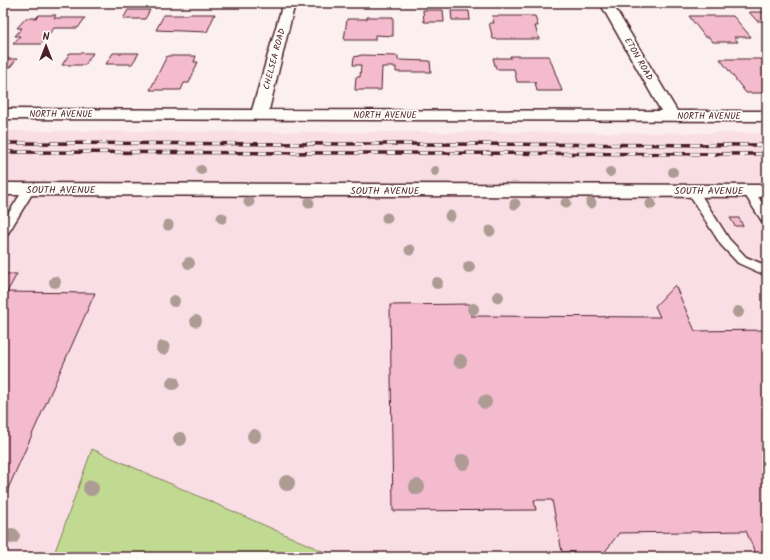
<svg xmlns="http://www.w3.org/2000/svg" width="770" height="560" font-family="Kalam,sans-serif">
<style>
.built{fill:#f9dfe5}
.green{fill:#c0da91;stroke:#857c5e}
.building{fill:#f4bbcf;stroke:#4a1f2b}
.lines{fill:none;stroke-linecap:round;stroke-linejoin:round}
.lane-casing{stroke:#4a1f2b;stroke-width:3}
.street-casing{stroke:#4a1f2b;stroke-width:3}
.secondary-casing{stroke:#4a1f2b;stroke-width:3}
.lane{fill:#fdfcf7;fill-rule:evenodd}
.street{fill:#fdfcf7;fill-rule:evenodd}
.secondary{fill:#fdfcf7;fill-rule:evenodd}
.rail-casing{stroke:#4a1f2b;stroke-width:3.5}
.rail{stroke:#fdfcf7;stroke-width:2.5;stroke-dasharray:8;stroke-linecap:butt}
.tree{fill:#ad9b94}
.labels{text-anchor:middle;stroke-width:3.5;stroke-linejoin:round;paint-order:stroke}
.far-street-label{font-size:9px;fill:#4a1f2b;stroke:#fdfcf7}
.street-label{font-size:10px;fill:#4a1f2b;stroke:#fdfcf7}
</style>
<rect width="100%" height="100%" fill="#fbefef"/>
<filter id="ink" filterUnits="userSpaceOnUse"><feTurbulence type="fractalNoise" baseFrequency=".025" numOctaves="2"/><feDisplacementMap in="SourceGraphic" scale="8" xChannelSelector="R" yChannelSelector="G"/><feConvolveMatrix kernelMatrix="1 2 1 2 8 2 1 2 1" color-interpolation-filters="sRGB"/></filter>
<g filter="url(#ink)">
<polygon class="built" points="3,131 767,133 767,557 3,557"/>
<polygon class="green" points="92,449 336,557 53,557"/>
<g class="building">
<polygon points="128,10 150,10 145,19 123,19"/>
<polygon points="423,10 443,10 444,22 424,22"/>
<polygon points="451,11 469,11 470,20 452,20"/>
<polygon points="749,12 767,12 767,21 757,21"/>
<polygon points="188,14 215,14 207,32 156,30 164,15 187,15"/>
<polygon points="39,15 56,15 54,18 85,18 78,28 54,28 41,44 13,44 20,36 15,36 22,28 17,28 26,18 36,18"/>
<polygon points="492,16 535,16 538,26 535,26 539,39 493,39 489,23 494,23"/>
<polygon points="689,16 733,16 751,37 734,37 738,42 713,42 709,37 705,37"/>
<polygon points="367,17 393,17 393,36 375,35 375,40 344,40 347,19 367,19"/>
<polygon points="70,53 93,53 85,65 62,65"/>
<polygon points="113,53 139,53 132,64 106,64"/>
<polygon points="362,55 398,56 398,60 430,61 431,72 396,72 396,67 382,67 381,90 355,90 356,77 360,77 361,65 353,65 354,57"/>
<polygon points="167,56 196,56 194,62 198,62 189,83 184,83 181,90 150,90"/>
<polygon points="510,56 549,56 562,91 537,91 535,82 517,82 514,69 496,69 493,58 511,58"/>
<polygon points="3,59 17,59 3,75"/>
<polygon points="720,59 767,59 767,93 746,93"/>
<polygon points="730,218 739,218 743,226 735,226"/>
<polygon points="3,274 17,274 7,292 3,292"/>
<polygon points="675,285 695,331 767,330 767,557 757,557 746,531 619,533 601,557 575,557 574,552 562,552 552,500 534,500 536,510 393,511 390,305 470,304 471,316 660,317 655,306"/>
<polygon points="3,292 95,293 3,500"/>
</g>
<g class="lines">
<g class="lane-casing">
<g id="lane">
<polygon points="29,185 35,189 7,235 3,236 3,222 25,187"/>
<polygon points="692,186 696,187 729,239 746,257 767,266 767,276 738,263 721,245 686,190"/>
<polygon points="748,186 752,187 767,211 767,224 763,223 742,190"/>
</g>
</g>
<g class="street-casing">
<polygon id="street" points="283,3 295,3 269,110 661,111 600,3 612,3 677,111 767,111 767,121 3,119 3,109 252,110"/>
</g>
<g class="secondary-casing">
<polygon id="secondary" points="3,183 767,185 767,197 3,195"/>
</g>
<use href="#lane" class="lane"/>
<use href="#street" class="street"/>
<use href="#secondary" class="secondary"/>
<g class="rail-casing">
<g id="rail">
<polyline points="3,143 767,145"/>
<polyline points="3,152 767,154"/>
</g>
</g>
<use href="#rail" class="rail"/>
</g>
<g class="tree">
<circle cx="201" cy="170" r="5"/>
<circle cx="435" cy="171" r="5"/>
<circle cx="610" cy="172" r="5"/>
<circle cx="673" cy="172" r="5"/>
<circle cx="249" cy="202" r="5.5"/>
<circle cx="309" cy="203" r="5.5"/>
<circle cx="566" cy="203" r="5.5"/>
<circle cx="591" cy="203" r="5.5"/>
<circle cx="515" cy="204" r="5.5"/>
<circle cx="651" cy="204" r="5.5"/>
<circle cx="450" cy="216" r="5.5"/>
<circle cx="222" cy="218" r="5.5"/>
<circle cx="387" cy="218" r="5.5"/>
<circle cx="168" cy="225" r="5.5"/>
<circle cx="490" cy="231" r="5.5"/>
<circle cx="410" cy="250" r="5.5"/>
<circle cx="189" cy="263" r="6"/>
<circle cx="469" cy="267" r="6"/>
<circle cx="55" cy="282" r="6"/>
<circle cx="437" cy="283" r="6"/>
<circle cx="498" cy="297" r="6"/>
<circle cx="174" cy="301" r="6"/>
<circle cx="473" cy="309" r="6"/>
<circle cx="738" cy="312" r="6"/>
<circle cx="196" cy="321" r="6"/>
<circle cx="163" cy="348" r="7"/>
<circle cx="460" cy="361" r="7"/>
<circle cx="173" cy="383" r="7"/>
<circle cx="485" cy="402" r="7"/>
<circle cx="254" cy="436" r="7"/>
<circle cx="180" cy="439" r="7"/>
<circle cx="463" cy="462" r="8"/>
<circle cx="287" cy="483" r="8"/>
<circle cx="417" cy="487" r="8"/>
<circle cx="91" cy="488" r="8"/>
<circle cx="12" cy="536" r="8"/>
</g>
</g>
<g class="labels">
<g class="far-street-label">
<text transform="translate(274 59) rotate(-75)" y="3">CHELSEA ROAD</text>
<text transform="translate(639 59) rotate(60)" y="3">ETON ROAD</text>
<text x="61" y="117">NORTH AVENUE</text>
<text x="385" y="118">NORTH AVENUE</text>
<text x="709" y="119">NORTH AVENUE</text>
</g>
<g class="street-label">
<text x="61" y="193">SOUTH AVENUE</text>
<text x="385" y="194">SOUTH AVENUE</text>
<text x="709" y="194">SOUTH AVENUE</text>
</g>
</g>
<rect width="770" height="560" fill="none" stroke="#fdfcf7" stroke-width="16"/>
<rect x="8" y="8" width="754" height="544" fill="none" stroke="#4a1f2b" stroke-width="1.5" filter="url(#ink)"/>
<g transform="translate(46 46)" stroke="#fdfcf7" stroke-width="3" paint-order="stroke">
<path d="M0-3L7 15L0 10L-7 15Z" fill="#4a1f2b"/>
<text y="-6" font-size="11" font-weight="bold" text-anchor="middle" fill="#4a1f2b">N</text>
</g>
</svg>
